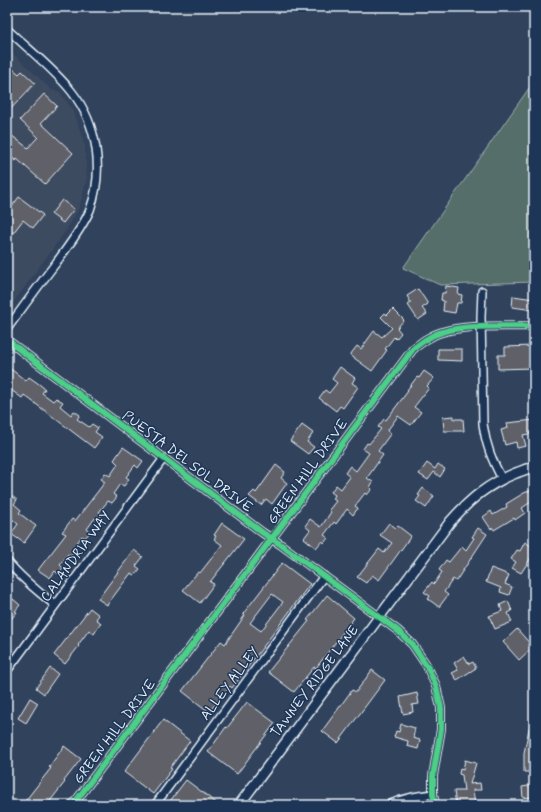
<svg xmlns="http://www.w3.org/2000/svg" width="541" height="812" font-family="Mynerve,sans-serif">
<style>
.built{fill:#3e4b60}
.green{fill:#546e6b;stroke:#9eb0b2}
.building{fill:#5e6168;stroke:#e8f1f8;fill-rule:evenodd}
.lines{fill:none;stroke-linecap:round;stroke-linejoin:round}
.minor-casing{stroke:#e8f1f8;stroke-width:10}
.tertiary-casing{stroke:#e8f1f8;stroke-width:12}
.minor{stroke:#1d3557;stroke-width:7}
.tertiary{stroke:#1d3557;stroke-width:9}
.cycleway-casing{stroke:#1d3557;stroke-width:8}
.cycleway{stroke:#4dcf88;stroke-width:6}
.labels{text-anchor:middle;stroke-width:3;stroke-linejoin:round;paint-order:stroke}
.street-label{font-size:14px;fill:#e8f1f8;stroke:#1d3557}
</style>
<rect width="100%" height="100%" fill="#30425c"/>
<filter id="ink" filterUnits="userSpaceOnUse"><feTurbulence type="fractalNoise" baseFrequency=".025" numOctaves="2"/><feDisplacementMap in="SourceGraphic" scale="8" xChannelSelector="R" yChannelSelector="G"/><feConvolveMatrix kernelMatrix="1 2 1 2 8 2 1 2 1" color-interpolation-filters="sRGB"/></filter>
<g filter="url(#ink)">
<polygon class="built" points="7,48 52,90 60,92 74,112 85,146 87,179 79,208 65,232 7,311"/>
<polygon class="green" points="534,81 534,282 440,285 403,268"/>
<g class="building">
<polygon points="7,64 19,74 22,71 35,83 7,113"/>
<polygon points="44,94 57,106 41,123 73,153 45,184 17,159 16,161 7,154 7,132 28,148 38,137 20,120"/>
<polygon points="19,197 43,215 33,228 23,220 13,233 7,228 7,213"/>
<polygon points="62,200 74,209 63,223 51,214"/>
<polygon points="446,286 459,288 458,294 462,295 461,303 457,303 455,313 443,311 444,301 441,300 442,293 445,293"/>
<polygon points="418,289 428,304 422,308 427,314 418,320 408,305 411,303 407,296"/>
<polygon points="513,296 534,299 534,310 512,307"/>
<polygon points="393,309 404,320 397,328 401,333 396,339 394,337 385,349 387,350 372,371 350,355 357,346 361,349 374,331 382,337 392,328 381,317 385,313 387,315"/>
<polygon points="532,346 533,352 534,352 534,368 498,369 498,355 505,355 505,347"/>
<polygon points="438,349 462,349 462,361 438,360"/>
<polygon points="7,366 26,381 29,377 39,384 45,389 42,393 53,401 56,398 63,402 60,406 71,415 74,411 80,415 77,419 89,427 92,424 98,428 95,432 102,437 94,448 24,395 22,398 7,387"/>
<polygon points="340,367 355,378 352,383 358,387 343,408 340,406 336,411 319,398 325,390 329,393 337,383 332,379"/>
<polygon points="424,371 434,378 427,386 429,388 414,407 421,412 411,425 398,416 387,431 391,433 378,451 383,455 367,478 373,482 370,487 372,489 367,495 365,493 355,506 358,508 353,515 347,509 336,524 334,522 324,535 328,538 324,543 322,541 316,548 304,538 310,530 305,526 310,519 321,527 331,512 329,510 336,501 333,499 335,495 331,492 336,485 341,489 350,477 345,473 350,466 356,471 369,453 363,449 367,443 369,444 381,429 378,427 384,419 386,420 408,391 407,390 417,377 419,378"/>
<polygon points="454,416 454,419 463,419 464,431 444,431 443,417"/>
<polygon points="534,420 534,433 523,435 526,446 517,448 516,442 505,445 501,430 508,428 507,423"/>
<polygon points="302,425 313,433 307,442 314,447 308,454 290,441"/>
<polygon points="123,447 143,461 138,468 135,465 126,477 129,479 124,486 120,484 113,494 117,497 112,503 108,501 99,512 102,514 98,521 95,518 87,529 90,532 85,538 82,536 73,548 76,550 71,556 68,554 60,565 63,568 58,574 55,571 50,578 38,570 66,534 62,532 72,519 75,521 105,482 101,479 105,473 110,476 118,464 114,460"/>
<polygon points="427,463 435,469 438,464 445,469 440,477 434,472 428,480 419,474"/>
<polygon points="276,465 285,472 281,478 287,483 272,504 266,499 261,505 249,496 254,491 256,493"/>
<polygon points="423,488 434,496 426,508 416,501 420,496 418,495"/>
<polygon points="534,489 534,500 522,508 525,513 515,520 514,518 494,530 492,527 491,529 483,517 491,511 493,515 507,507 506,504 524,493"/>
<polygon points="7,492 17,500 14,504 21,510 19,513 36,526 24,543 11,534 18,524 7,515"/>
<polygon points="222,523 244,539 210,582 214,584 200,603 183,590 198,572 200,573 222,545 214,539 216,536 214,535"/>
<polygon points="389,523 396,528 398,526 411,536 379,580 372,575 366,583 357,577 379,549 384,553 392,543 380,535"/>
<polygon points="478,528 487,534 456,581 453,579 444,592 448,595 439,607 428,599 430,596 424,592 432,582 434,584 442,572 439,570 446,560 449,562 462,546 466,550 474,538 472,537"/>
<polygon points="525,542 534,548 534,553 521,573 512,568 516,562 511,559 517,550 520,551"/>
<polygon points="134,550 143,557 136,566 140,569 135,575 131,573 107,605 98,599"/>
<path d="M282 563 310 584 251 663 232 688 230 686 209 712 182 691 221 641 225 644 245 615 243 614ZM272 594 283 602 261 631 250 623Z"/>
<polygon points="491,568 509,575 505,584 512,587 509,595 500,592 501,588 486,582"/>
<polygon points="327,595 354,618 316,668 314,667 294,692 268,672 309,621 307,620"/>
<polygon points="13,599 20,605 15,611 17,612 7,624 7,607"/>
<polygon points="508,601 512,611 508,613 512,622 495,629 489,616 502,611 500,605"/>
<polygon points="90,608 99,615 96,619 101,623 94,634 89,630 78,645 79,646 65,664 54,655"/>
<polygon points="517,629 533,647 519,660 503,642"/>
<polygon points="464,656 469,664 473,662 476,668 457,680 452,673 458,670 454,663"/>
<polygon points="50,668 58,674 44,694 36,688"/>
<polygon points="372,670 385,680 338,743 322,731 352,690 356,692"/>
<polygon points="417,693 419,704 412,705 413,712 403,714 400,697"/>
<polygon points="30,698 38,703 26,723 18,718"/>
<polygon points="247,702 275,723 237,774 208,752 226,727 227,728"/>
<polygon points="531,719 534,720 534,772 524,772 524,753"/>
<polygon points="163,720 190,741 170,768 172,769 153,794 124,772"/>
<polygon points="401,724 415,728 413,738 420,740 418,749 407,746 408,741 394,737 396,731 399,732"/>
<polygon points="64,746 81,759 64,781 65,782 47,805 22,805 51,768 49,767"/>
<polygon points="465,760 476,763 470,784 480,783 481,790 473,790 475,805 456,805 454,791 464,791 462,775 459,774 460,768 463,769"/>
<polygon points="186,780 198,789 219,805 167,805"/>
<polygon points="534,785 534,797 523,798 522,787"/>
</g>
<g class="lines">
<g class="minor-casing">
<g id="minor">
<path d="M7 29C29 50 54 69 72 92 98 125 104 171 90 210 82 229 68 246 56 263 39 285 23 307 7 329"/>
<path d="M482 291 481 317 483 424C486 446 492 460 502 479"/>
<polyline points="7,340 263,533 280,544 397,630 412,644 427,666 436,686 441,708 441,729 433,776 433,794 435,805"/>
<path d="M7 561C21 578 37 591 55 605"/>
<polyline points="7,671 164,458"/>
<path d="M73 805 413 349C422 342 431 335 442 332 466 324 508 327 534 326"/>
<polyline points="155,805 324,576"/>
<path d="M388 805C403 798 417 796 433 794"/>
</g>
</g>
<g class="tertiary-casing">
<path id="tertiary" d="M239 805 450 522C470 499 488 484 516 473 522 471 528 468 534 467"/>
</g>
<use href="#minor" class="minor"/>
<use href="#tertiary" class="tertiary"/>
<g class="cycleway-casing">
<g id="cycleway">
<polyline points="7,340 263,533 280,544 397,630 412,644 427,666 436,686 441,708 441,729 433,776 433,794 435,805"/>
<path d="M73 805 413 349C422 342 431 335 442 332 466 324 508 327 534 326"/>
</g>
</g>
<use href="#cycleway" class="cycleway"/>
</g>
</g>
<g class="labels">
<g class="street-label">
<text transform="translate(188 461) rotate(37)" y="5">PUESTA DEL SOL DRIVE</text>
<text transform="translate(307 471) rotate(-54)" y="5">GREEN HILL DRIVE</text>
<text transform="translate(75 556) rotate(-54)" y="5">CALANDRIA WAY</text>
<text transform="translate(314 681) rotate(-53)" y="5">TAWNEY RIDGE LANE</text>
<text transform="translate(229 683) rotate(-53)" y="5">ALLEY ALLEY</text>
<text transform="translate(114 731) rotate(-53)" y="5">GREEN HILL DRIVE</text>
</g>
</g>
<rect width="541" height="812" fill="none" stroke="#1d3557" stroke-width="24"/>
<rect x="12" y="12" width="517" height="788" fill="none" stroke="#e8f1f8" stroke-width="1.5" filter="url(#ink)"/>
</svg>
